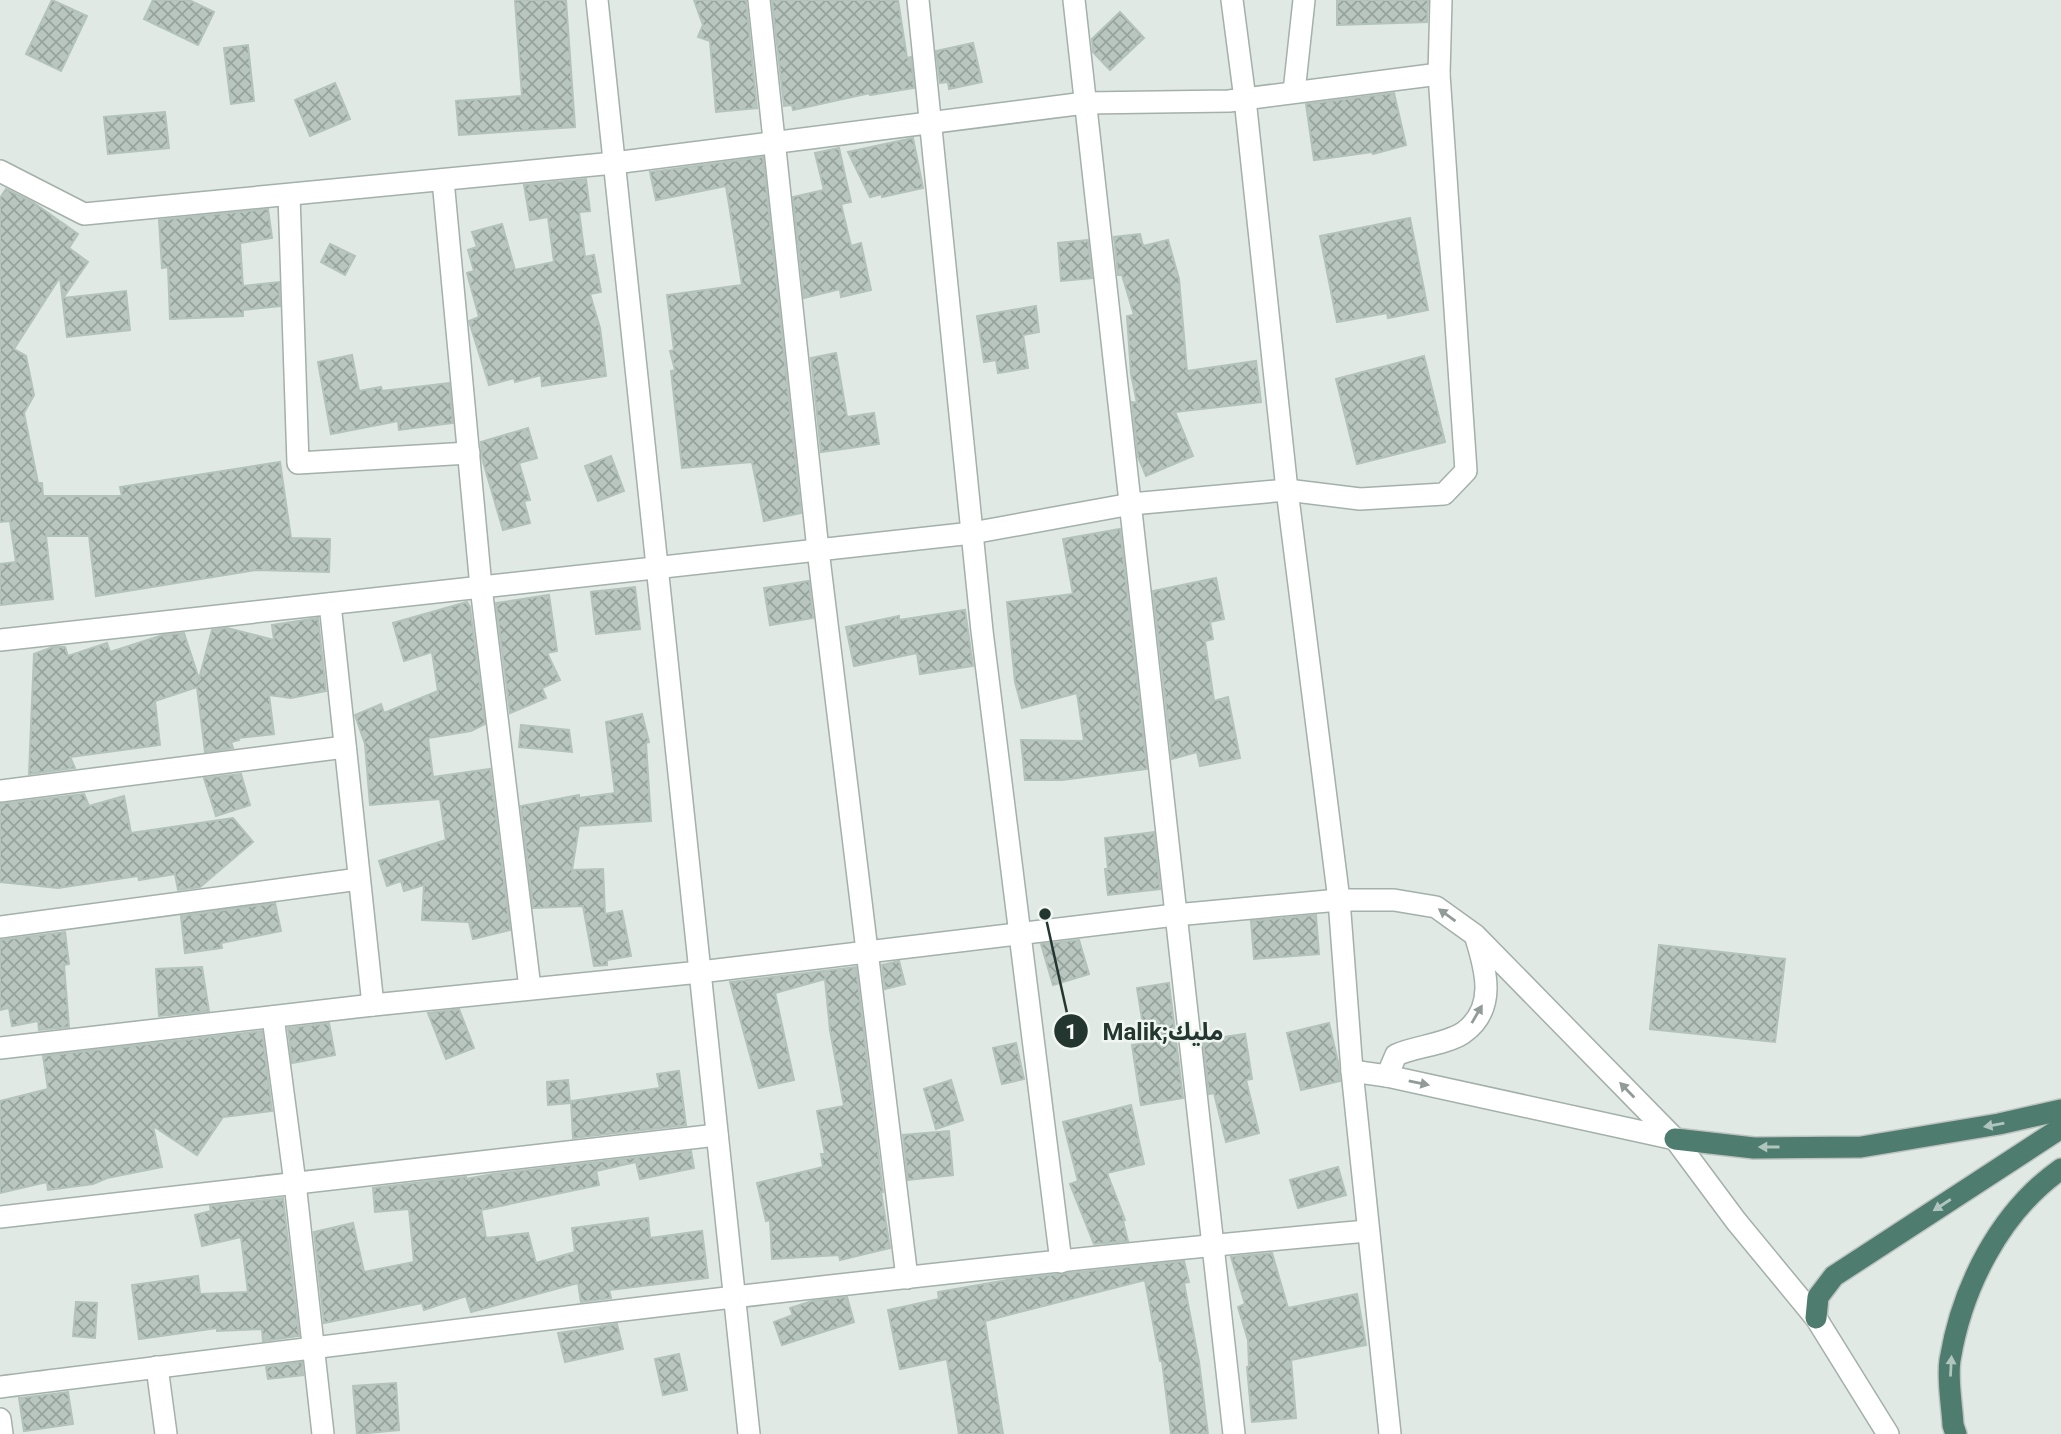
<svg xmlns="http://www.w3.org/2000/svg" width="2061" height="1434" font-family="Roboto,'Noto Sans Arabic',sans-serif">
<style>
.building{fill:url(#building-cross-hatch);stroke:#b3c2bb;stroke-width:2}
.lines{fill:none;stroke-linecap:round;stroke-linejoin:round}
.minor-casing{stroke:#a4b0aa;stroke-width:24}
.trunk-casing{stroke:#bdc3c1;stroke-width:24}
.minor{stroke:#fff;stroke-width:21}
.trunk{stroke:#4e7c6e;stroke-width:21}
.oneway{fill:#919b98}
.oneway2{fill:#afc5bd}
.leader{fill:none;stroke:#233730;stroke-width:2.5}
.callout-dot{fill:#233730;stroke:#f0f6f2;stroke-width:2.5}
.mark-label{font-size:21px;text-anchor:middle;font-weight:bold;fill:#fff}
.callout-label{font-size:24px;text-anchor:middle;font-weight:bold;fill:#233730;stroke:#f0f6f2;stroke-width:5;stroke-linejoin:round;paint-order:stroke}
</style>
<defs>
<pattern id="building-cross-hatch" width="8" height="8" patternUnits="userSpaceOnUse" patternTransform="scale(1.75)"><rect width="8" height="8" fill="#b9c6c0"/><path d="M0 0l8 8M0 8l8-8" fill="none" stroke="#96a29c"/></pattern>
</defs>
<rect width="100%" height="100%" fill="#e0e9e4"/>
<g class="building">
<polygon points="52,0 87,16 61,71 26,54"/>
<polygon points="153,0 189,0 214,12 198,45 144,19"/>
<polygon points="515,0 566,0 575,127 459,135 456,101 522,96"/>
<polygon points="694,0 746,0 757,108 716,112 710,41 698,37 703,25"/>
<polygon points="772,0 898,0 907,58 911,57 914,88 870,95 870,93 793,110 792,105 784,106"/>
<polygon points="1337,0 1428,0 1427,22 1337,25"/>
<polygon points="1120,12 1144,38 1110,70 1093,52 1092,39"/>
<polygon points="973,43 982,82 949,89 948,82 940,83 936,51"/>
<polygon points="248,45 254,101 231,104 224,48"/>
<polygon points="335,83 350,119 310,136 295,100"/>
<polygon points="1394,93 1406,145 1373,154 1372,152 1314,160 1306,104"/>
<polygon points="165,112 169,148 108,154 104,117"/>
<polygon points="913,138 923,188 882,197 882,194 870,197 848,152"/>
<polygon points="839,148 851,202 841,204 851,246 861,243 871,290 841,297 840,289 804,298 793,197 824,190 815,153"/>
<polygon points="763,157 801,513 764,521 752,462 682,468 671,371 675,370 670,351 674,350 667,295 742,285 726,186 656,200 650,172"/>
<polygon points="586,179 590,211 579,212 585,257 594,255 601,292 590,294 600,328 606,376 542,386 541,375 515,382 514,378 489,385 469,321 479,317 467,273 474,271 468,250 477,247 472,232 502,224 515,270 554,262 548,217 530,220 524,185"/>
<polygon points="6,189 34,203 78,234 69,248 88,262 63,298 126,291 130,330 67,337 60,277 14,349 26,356 34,395 24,413 38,483 42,483 43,496 122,496 120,487 280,462 291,538 330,539 329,572 256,570 96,596 89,536 46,536 53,599 0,605 0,564 16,562 10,521 0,522 0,198"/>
<polygon points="268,209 272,238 240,243 243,286 279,282 280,306 243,310 243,316 170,319 168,267 162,268 159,220"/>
<polygon points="1410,218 1428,310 1388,318 1387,313 1337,322 1320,236"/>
<polygon points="1140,234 1143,246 1168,240 1179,279 1187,371 1256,361 1261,402 1175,412 1193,456 1146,476 1138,457 1132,402 1137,403 1131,374 1127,316 1134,315 1122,275 1118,275 1114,237"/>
<polygon points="1088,240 1092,278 1061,281 1058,243"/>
<polygon points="330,244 355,256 345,275 321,262"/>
<polygon points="1036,306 1039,332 1023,335 1028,368 998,373 996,360 984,362 977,316"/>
<polygon points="836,353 847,417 874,413 879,444 821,452 811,358"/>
<polygon points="352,355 359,391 381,387 382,391 449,383 453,423 399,430 398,421 331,434 318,362"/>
<polygon points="1424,356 1445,442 1357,464 1336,379"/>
<polygon points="528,428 537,458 519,463 530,500 524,501 530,523 503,530 482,458 481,442"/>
<polygon points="611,456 624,491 598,501 585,466"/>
<polygon points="1120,529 1147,769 1062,780 1025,780 1021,740 1084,741 1077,693 1022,708 1015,682 1007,602 1073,594 1063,539"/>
<polygon points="1216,578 1224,619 1210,622 1213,639 1205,641 1214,701 1228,697 1240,758 1200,766 1197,752 1172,759 1153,591"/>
<polygon points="809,581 813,618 770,625 764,588"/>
<polygon points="635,587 640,629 596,634 591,592"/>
<polygon points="549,595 557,651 547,653 560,680 542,688 546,698 510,713 496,603"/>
<polygon points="467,602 470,607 485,724 471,731 428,738 433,777 490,769 510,930 473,939 469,922 422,920 424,885 404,891 401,881 387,886 379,861 446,840 440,799 370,805 365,744 355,715 381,704 384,713 438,691 432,652 404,661 393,623"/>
<polygon points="965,610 973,666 920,674 917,653 854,666 846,627 899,616 899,620"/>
<polygon points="318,618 326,691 291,698 269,695 274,734 238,738 239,740 231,742 233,748 205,752 197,687 155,701 160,745 70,757 75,768 29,774 34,654 53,647 65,647 68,656 107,643 110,652 163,635 184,633 199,679 212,630 227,628 274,640 272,625"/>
<polygon points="642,714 649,742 646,743 651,821 579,826 572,870 603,869 605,914 622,911 631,956 607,960 607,965 594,966 583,906 533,908 521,806 579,795 579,798 615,793 606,722"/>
<polygon points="521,725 569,730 572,752 519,747"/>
<polygon points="241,774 250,805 216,816 204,778"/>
<polygon points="84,794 89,806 124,796 131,833 233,818 253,842 200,887 178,890 175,874 139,880 138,876 58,888 0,882 0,804"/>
<polygon points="1154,832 1160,889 1108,895 1105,869 1108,869 1105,838"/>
<polygon points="275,903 281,931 221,943 222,948 185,953 181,916"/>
<polygon points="1316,915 1319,954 1254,959 1251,921"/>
<polygon points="65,932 69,964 64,965 69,1027 39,1030 38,1021 12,1026 9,1008 0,1010 0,940"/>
<polygon points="1079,940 1089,974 1053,985 1041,944"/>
<polygon points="1659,945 1785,959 1775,1042 1650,1029"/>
<polygon points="899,961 905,984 885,989 882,965"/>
<polygon points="202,967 209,1011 159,1016 156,969"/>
<polygon points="856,967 883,1192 881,1192 890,1248 840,1260 839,1255 772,1259 770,1220 766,1221 757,1183 823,1167 821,1154 825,1154 817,1111 844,1106 830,1030 825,979 775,993 794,1080 759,1088 730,982"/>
<polygon points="1169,983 1183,1098 1141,1105 1132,1045 1146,1043 1137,988"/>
<polygon points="459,1009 474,1048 446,1059 428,1013"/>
<polygon points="329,1023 335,1055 292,1063 288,1028"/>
<polygon points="1329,1023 1338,1062 1340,1081 1301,1090 1287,1033"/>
<polygon points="262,1031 272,1111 223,1117 197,1155 153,1126 162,1167 107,1178 93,1184 48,1190 47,1182 0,1193 0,1101 48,1089 43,1056"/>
<polygon points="1245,1034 1252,1079 1246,1080 1259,1133 1226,1142 1214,1093 1209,1094 1203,1040"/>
<polygon points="1016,1043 1024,1079 1002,1084 993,1048"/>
<polygon points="679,1071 686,1125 573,1138 571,1101 660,1088 657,1074"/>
<polygon points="568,1080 570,1103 548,1105 547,1082"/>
<polygon points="951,1080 963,1120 936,1129 924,1089"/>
<polygon points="1131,1105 1144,1164 1107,1173 1125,1220 1123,1221 1128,1241 1094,1244 1070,1184 1078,1181 1063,1122"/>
<polygon points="949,1131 953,1175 908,1180 903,1135"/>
<polygon points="691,1151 694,1168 640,1179 636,1162 596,1171 599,1185 481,1210 486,1238 528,1233 536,1263 575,1252 572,1228 648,1218 650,1238 702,1231 708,1278 609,1290 611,1298 581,1302 578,1283 471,1312 466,1296 424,1310 422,1303 324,1323 314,1232 353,1223 364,1272 414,1262 409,1209 375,1212 373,1188 466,1177 466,1179 493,1174"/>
<polygon points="1338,1167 1346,1195 1298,1208 1290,1180"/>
<polygon points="283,1198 299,1336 263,1341 262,1329 217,1331 217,1328 139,1339 132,1285 198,1276 200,1294 248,1292 241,1237 202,1246 195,1215 211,1211 210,1206"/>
<polygon points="1272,1253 1288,1308 1357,1294 1366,1345 1291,1360 1296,1418 1252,1422 1247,1367 1249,1366 1248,1340 1238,1307 1245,1304 1231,1257"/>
<polygon points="1184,1261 1189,1282 1184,1283 1199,1362 1208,1434 1171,1434 1162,1361 1160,1361 1145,1280 985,1321 1003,1434 959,1434 947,1359 900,1369 888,1310 939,1299 938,1292 1013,1279"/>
<polygon points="847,1297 854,1322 782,1345 774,1322 793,1315 790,1308 812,1301"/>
<polygon points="76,1302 97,1303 95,1338 73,1336"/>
<polygon points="617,1324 623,1349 565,1362 558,1333"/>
<polygon points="679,1354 687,1390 663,1395 655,1359"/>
<polygon points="302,1362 303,1375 268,1379 266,1367"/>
<polygon points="396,1383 399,1430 357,1434 353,1386"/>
<polygon points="68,1392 73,1424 24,1431 19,1398"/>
</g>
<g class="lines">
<g class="minor-casing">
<g id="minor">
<polyline points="597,0 749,1434"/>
<polyline points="759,0 818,550 907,1278"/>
<polyline points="918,0 982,631 1061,1262"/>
<polyline points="1074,0 1234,1434"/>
<polyline points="1232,0 1245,99 1287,490 1339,900 1352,1071 1390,1434"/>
<polyline points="1294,92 1304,0"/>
<polyline points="0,171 84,214 614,163 1085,103 1229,101 1439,74"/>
<polyline points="443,180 481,587 530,988"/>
<polyline points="289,195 298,463 469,453"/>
<polyline points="330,604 373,1005"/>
<polyline points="0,640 972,533 1131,504 1287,490 1360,499 1444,494 1466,471 1439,74 1441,0"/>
<polyline points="0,791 345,747"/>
<polyline points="0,927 359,879"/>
<polyline points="273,1017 295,1183 323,1434"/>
<polyline points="0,1048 373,1005 700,972 1175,915 1339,900 1394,900 1436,907 1475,935 1675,1139 1736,1221 1816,1318 1888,1434"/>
<polyline points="1352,1071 1387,1076 1675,1139"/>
<path d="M1387 1076 1396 1055C1416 1046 1444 1045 1463 1033 1497 1009 1486 970 1476 938"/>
<polyline points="0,1217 717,1135"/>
<polyline points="157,1367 166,1434"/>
<path d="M0 1387C455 1330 910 1272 1367 1231"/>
<polyline points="0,1419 2,1434"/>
</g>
</g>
<g class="trunk-casing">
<g id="trunk">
<polyline points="1675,1139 1754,1148 1861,1147 1999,1124 2061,1110"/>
<polyline points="1816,1318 1818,1297 1834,1276 2061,1128"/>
<path d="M1956 1434 1953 1425C1952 1405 1947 1380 1950 1360 1962 1287 2000 1212 2061 1169"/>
</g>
</g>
<use href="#minor" class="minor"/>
<use href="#trunk" class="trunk"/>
</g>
<defs><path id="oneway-solid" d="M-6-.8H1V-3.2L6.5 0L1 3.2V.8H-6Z" transform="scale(1.75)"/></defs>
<g class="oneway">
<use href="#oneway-solid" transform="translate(1447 915) rotate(-144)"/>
<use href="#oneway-solid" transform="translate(1477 1014) rotate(-60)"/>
<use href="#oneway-solid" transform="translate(1419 1083) rotate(12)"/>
<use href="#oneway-solid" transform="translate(1627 1090) rotate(-134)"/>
</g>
<g class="oneway2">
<use href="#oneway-solid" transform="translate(1994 1125) rotate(170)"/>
<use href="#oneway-solid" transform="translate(1769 1147) rotate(180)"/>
<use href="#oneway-solid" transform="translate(1942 1205) rotate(147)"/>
<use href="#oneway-solid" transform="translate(1951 1366) rotate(-87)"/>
</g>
<path class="leader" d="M1045 914L1071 1031"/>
<g class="callout-dot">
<circle cx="1045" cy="914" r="7"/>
<circle cx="1071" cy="1031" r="18"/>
</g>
<g class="mark-label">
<text x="1071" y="1039">1</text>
</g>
<g class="callout-label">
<text x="1163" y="1040">Malik;مليك</text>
</g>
</svg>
